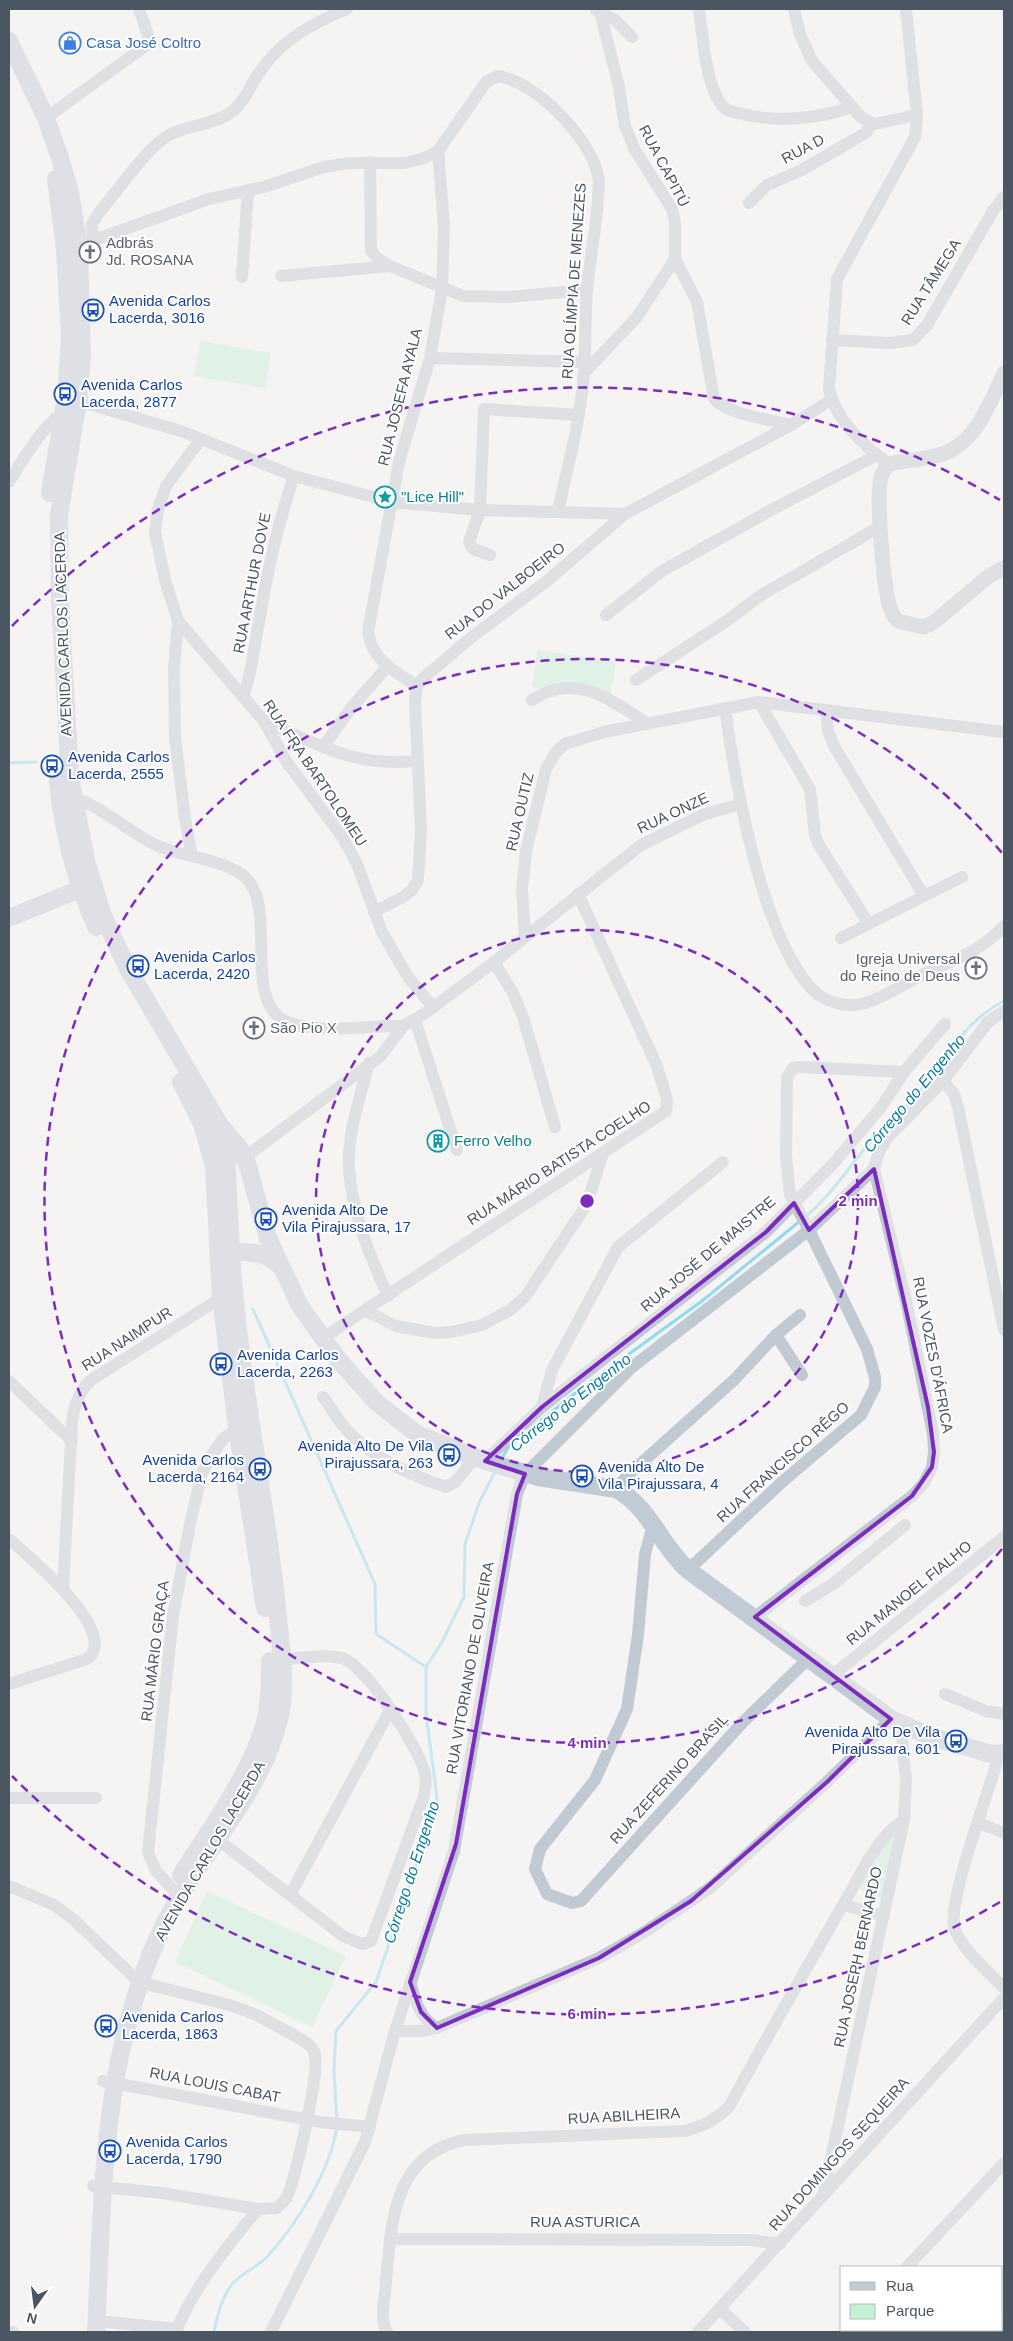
<svg xmlns="http://www.w3.org/2000/svg" width="1013" height="2341" font-family="Helvetica,sans-serif">
<style>
.green{fill:#c3f1d5}
.lines{fill:none;stroke-linecap:round;stroke-linejoin:round}
.stream{stroke:#90daee;stroke-width:3}
.minor{stroke:#c1cad2;stroke-width:12}
.tertiary{stroke:#c1cad2;stroke-width:15}
.secondary{stroke:#c1cbd6;stroke-width:18}
.marked{fill:none;stroke:#7b2cbf;stroke-width:4;stroke-linejoin:round}
.ring{fill:none;stroke:#7b2cbf;stroke-width:2.5;stroke-dasharray:9 6}
.labels{text-anchor:middle;stroke-width:4;stroke-linejoin:round;paint-order:stroke}
.shop-label{font-size:15px;fill:#366cbe;stroke:#fff;text-anchor:start}
.street-label{font-size:15px;fill:#4a5661;stroke:#fff}
.worship-label{font-size:15px;fill:#5b616d;stroke:#fff;text-anchor:start}
.transit-label{font-size:15px;fill:#164399;stroke:#fff;text-anchor:start}
.culture-label{font-size:15px;fill:#0d838f;stroke:#fff;text-anchor:start}
.water-label{font-size:16px;font-style:italic;fill:#0c7c9b;stroke:#fff}
.centre{fill:#7b2cbf;stroke:#fff;stroke-width:2.5}
.ring-label{font-size:15px;text-anchor:middle;font-weight:bold;fill:#7b2cbf;stroke:#fff;stroke-width:4;stroke-linejoin:round;paint-order:stroke}
</style>
<rect width="100%" height="100%" fill="#f5f3f3"/>
<g class="green">
<polygon points="200,341 271,353 265,388 194,376"/>
<polygon points="537,650 616,662 610,700 532,687"/>
<path d="M894 1830H897L884 1898C872 1901 867 1898 861 1887L863 1881Z"/>
<polygon points="207,1891 346,1956 312,2027 175,1962"/>
</g>
<g class="lines">
<g class="stream">
<polyline points="9,763 36,762"/>
<path d="M805 1217C832 1195 849 1166 872 1140 887 1124 906 1109 920 1091 945 1058 966 1020 1004 1001"/>
<polyline points="253,1309 375,1584 376,1634 426,1667"/>
<polyline points="501,1460 509,1446 578,1391 702,1301 800,1221"/>
<polyline points="337,2121 334,2071 336,2031 376,1982 427,1833 437,1798 426,1713 426,1667 442,1642 464,1597 465,1544 479,1503 496,1470"/>
<path d="M214 2332C217 2316 223 2292 236 2280 245 2272 258 2266 267 2257 297 2224 330 2171 337 2127"/>
</g>
<g class="minor">
<path d="M699 9C703 35 705 93 727 110 768 123 811 121 852 107"/>
<polyline points="794,9 800,34 812,61 861,117 874,124 917,115"/>
<polyline points="596,10 614,19 632,37"/>
<path d="M600 12 618 83 625 126 635 150 672 209 675 222V259L697 302 714 399C730 415 768 419 791 425"/>
<polyline points="46,118 144,47 149,38 139,9"/>
<polyline points="370,162 371,251 377,258 390,266 463,296 508,297 587,290"/>
<polyline points="749,203 767,185 802,170 867,132 871,123"/>
<path d="M93 242 92 224 98 214C116 193 147 147 169 135 188 125 213 125 230 113 245 103 251 83 261 70 283 39 313 23 347 9"/>
<path d="M72 248 209 199 264 187 324 167 350 163H405L424 158 438 151 486 82 497 76C536 81 590 138 598 175 600 182 598 191 598 198 596 229 590 258 587 289 585 316 586 345 584 372 581 419 568 465 558 511"/>
<polyline points="281,276 390,266"/>
<polyline points="242,277 248,190"/>
<polyline points="832,340 889,343 913,340 927,325 993,211 1004,197"/>
<polyline points="430,358 584,362"/>
<polyline points="584,373 637,317 675,259"/>
<polyline points="71,399 181,431 294,476 392,502 480,510 625,514"/>
<path d="M889 464C865 447 835 419 829 389L837 279 915 137 917 115 906 9"/>
<path d="M9 482C20 465 47 416 67 413"/>
<polyline points="490,555 473,549 469,542 480,510 484,409 578,415"/>
<polyline points="606,615 662,571 773,509 877,455"/>
<polyline points="178,621 264,721 286,761 343,838 357,864 382,932 408,977 433,1007"/>
<polyline points="636,680 728,620 758,597 881,526"/>
<path d="M417 686C395 672 372 660 368 632L399 462 430 358 442 289 444 225 438 151"/>
<path d="M243 697C252 672 254 647 259 622 267 572 278 523 294 476"/>
<path d="M532 700C575 671 610 700 647 723"/>
<polyline points="759,702 810,789 815,836 819,845 869,924"/>
<path d="M725 708C735 782 761 933 811 988 820 998 834 1004 848 1005 869 1007 895 989 914 979 945 963 980 953 1004 926"/>
<polyline points="826,710 828,731 834,746 924,896"/>
<path d="M264 721C320 745 353 767 417 761"/>
<polyline points="323,747 351,708 387,667"/>
<path d="M68 797C92 799 130 833 154 844 179 857 227 859 246 878 279 910 239 1005 290 1023 322 1034 368 1025 403 1026"/>
<polyline points="192,856 185,819 175,737 174,668 178,621 165,580 155,532 158,509 166,486 201,439"/>
<polyline points="374,912 403,897 412,890 418,880 421,830 415,701 417,686 421,680 473,636 547,581 625,514 791,425 831,400"/>
<polyline points="525,937 522,889 526,851 546,769 556,752 565,744 604,732 759,702 1004,732"/>
<polyline points="841,938 962,877"/>
<polyline points="494,962 513,993 523,1017 555,1127"/>
<polyline points="415,1020 457,1150"/>
<path d="M369 1063C360 1097 347 1134 349 1169 352 1214 370 1256 388 1296"/>
<polyline points="943,1081 954,1094 958,1107 1004,1330"/>
<polyline points="237,1158 244,1158 381,1056 403,1026 424,1014 494,962 641,845 705,814 741,804"/>
<polyline points="366,1311 396,1326 435,1333 451,1332 482,1325 510,1310 525,1297 583,1210 590,1194 602,1156"/>
<polyline points="776,1335 802,1375"/>
<polyline points="323,1338 666,1111 667,1100 657,1066 578,894"/>
<polyline points="9,1381 72,1441"/>
<path d="M323 1397C331 1407 337 1419 346 1429 371 1458 411 1475 446 1487L455 1482 476 1457"/>
<polyline points="542,1407 552,1370 618,1247 723,1162"/>
<polyline points="485,1461 542,1407 766,1232 833,1164 882,1106 904,1072 945,1024"/>
<polyline points="616,1489 629,1474 734,1380 776,1335 800,1315"/>
<polyline points="653,1525 645,1554 638,1635 627,1709 595,1780 540,1849 535,1869 547,1894 572,1903 581,1901 743,1722 809,1658"/>
<path d="M9 1539C27 1555 122 1633 87 1659L9 1684"/>
<polyline points="688,1570 782,1482 861,1415 875,1387 875,1377 867,1349 809,1230 790,1195 786,1156 787,1077 793,1068 801,1067 904,1072"/>
<path d="M63 1588 72 1423C74 1406 78 1393 91 1380L221 1298 229 1297"/>
<polyline points="805,1601 833,1584 905,1525"/>
<polyline points="755,1617 912,1496 924,1483 932,1467 934,1452 933,1434 907,1305 874,1169"/>
<polyline points="833,1675 1004,1537"/>
<polyline points="945,1694 986,1711 1004,1714"/>
<path d="M999 1754C991 1788 945 1904 955 1930 965 1953 987 1970 1004 1988"/>
<polyline points="9,1798 96,1798"/>
<polyline points="979,1823 1004,1833"/>
<path d="M212 1835 343 1936 362 1944 371 1941 424 1796C426 1787 427 1779 424 1770 417 1746 367 1667 344 1659 327 1653 294 1659 275 1660"/>
<path d="M9 1886 54 1905 73 1919 139 1982 233 2006 257 2015 304 2041C310 2045 314 2048 315 2056 319 2077 296 2175 287 2197 284 2202 281 2205 276 2208L258 2209 162 2193 93 2186"/>
<polyline points="290,1895 390,1710"/>
<polyline points="180,1897 156,1871 148,1852 173,1616 190,1524 202,1473 212,1455 223,1439 242,1425"/>
<polyline points="844,1905 884,1916"/>
<path d="M410 1982C415 2000 420 2019 437 2028L599 1958 643 1933 691 1901 711 1887 827 1782 891 1719"/>
<polyline points="395,2031 424,2031 437,2028"/>
<polyline points="103,2081 320,2122 370,2127"/>
<polyline points="823,2195 904,1820 906,1781 901,1725"/>
<polyline points="390,2239 750,2240 780,2244"/>
<polyline points="907,2267 1004,2163"/>
<polyline points="720,2309 745,2332"/>
<polyline points="97,2321 177,2329"/>
<polyline points="1002,2327 1004,2324"/>
<polyline points="9,2332 13,2332"/>
<path d="M176 2332C192 2289 229 2244 258 2209"/>
<polyline points="271,2332 365,2142 395,2031 454,1851 517,1494 525,1474 631,1368 809,1230 874,1169 879,1152 887,1138 943,1081 988,1022 1004,1011"/>
<path d="M387 2332C379 2320 385 2297 386 2283 391 2224 393 2154 464 2140L684 2131C702 2127 716 2120 729 2107 766 2039 804 1972 843 1905 860 1877 875 1838 904 1820"/>
<polyline points="698,2332 1004,1998"/>
<polyline points="848,2332 851,2330"/>
</g>
<path class="tertiary" d="M1004 373C989 404 976 445 939 455 922 460 906 460 889 464 885 468 883 471 881 477 876 497 883 586 890 607 891 612 894 617 898 621L923 627 933 623 990 575 1004 568"/>
<g class="secondary">
<path d="M9 41 46 118 60 158 70 192 79 247 82 357 78 401 59 515 60 601 70 777 86 860 102 913 128 969 221 1127C227 1151 227 1172 228 1196 230 1227 231 1259 234 1290 243 1396 266 1501 277 1607 280 1643 288 1684 279 1720 260 1798 197 1856 163 1927 101 2054 103 2194 96 2332"/>
<polyline points="50,493 66,398 70,338 65,249 56,179"/>
<path d="M57 767C60 823 74 876 96 927"/>
<polyline points="9,918 90,885"/>
<polyline points="181,1082 202,1124 214,1166 221,1298 237,1427 265,1608"/>
<path d="M222 1128 241 1150 247 1163 268 1238 300 1306 337 1358 376 1402 417 1434 485 1461 538 1477 616 1489C650 1507 660 1545 688 1570L891 1719 932 1737 964 1746 991 1754 1004 1753"/>
<path d="M223 1246C244 1259 255 1244 279 1265"/>
<path d="M181 1875C209 1831 252 1772 265 1722 270 1702 270 1682 270 1661"/>
</g>
</g>
<path d="M0 0H1013V2341H0ZM874 1169 928 1407 934 1452 932 1467 912 1496 755 1617 891 1719 827 1782 691 1901 599 1958 437 2028 421 2012 410 1982 456 1844 517 1494 525 1474 485 1461 542 1407 766 1232 794 1203 809 1230Z" fill="#f5f3f3" fill-opacity=".55" fill-rule="evenodd"/>
<path class="marked" d="M874 1169 928 1407 934 1452 932 1467 912 1496 755 1617 891 1719 827 1782 691 1901 599 1958 437 2028 421 2012 410 1982 456 1844 517 1494 525 1474 485 1461 542 1407 766 1232 794 1203 809 1230Z"/>
<g class="ring">
<circle cx="587" cy="1201" r="271"/>
<path d="M1002 1549A542 542 0 1 1 1002 853"/>
<path d="M1000 1902A813 813 0 0 1 12 1776M12 626A813 813 0 0 1 1000 500"/>
</g>
<defs>
<g id="shop-ring" transform="scale(1.125)"><circle r="9.5" fill="#fff" stroke="#3f7fe0" stroke-width="1.5"/><path d="M-5-2.5h2.3a2.7 3.5 0 0 1 5.4 0H5L5.5 6h-11ZM-1.5-2.5h3a1.5 2.3 0 0 0-3 0Z" fill="#3f7fe0"/></g>
<g id="church-ring" transform="scale(1.125)"><circle r="9.5" fill="#fff" stroke="#6b7280" stroke-width="1.5"/><path d="M-1.2-6h2.4v3.5h3.3v2.4h-3.3V6h-2.4V-.1h-3.3v-2.4h3.3Z" fill="#6b7280"/></g>
<g id="bus-ring" transform="scale(1.125)"><circle r="9.5" fill="#fff" stroke="#1a4fb4" stroke-width="1.5"/><path d="M-5-6H5V4H4V6H2V4H-2V6H-4V4H-5ZM-3.5-4V0h7V-4ZM-3.5 1.2v1.5H-2V1.2ZM2 1.2v1.5H3.5V1.2Z" fill="#1a4fb4"/></g>
<g id="sight-ring" transform="scale(1.125)"><circle r="9.5" fill="#fff" stroke="#0f9aa8" stroke-width="1.5"/><path d="M0-6L1.8-2.2L6-1.7L2.9 1.2L3.7 5.4L0 3.3L-3.7 5.4L-2.9 1.2L-6-1.7L-1.8-2.2Z" fill="#0f9aa8"/></g>
<g id="building-ring" transform="scale(1.125)"><circle r="9.5" fill="#fff" stroke="#0f9aa8" stroke-width="1.5"/><path d="M-4-6H4V6H1V3H-1V6H-4ZM-2.5-4.3h1.7v1.8h-1.7ZM.8-4.3h1.7v1.8H.8ZM-2.5-1h1.7V.8h-1.7ZM.8-1h1.7V.8H.8Z" fill="#0f9aa8"/></g>
</defs>
<g fill-rule="evenodd">
<use href="#shop-ring" x="70" y="43"/>
<use href="#church-ring" x="90" y="252"/>
<use href="#bus-ring" x="93" y="310"/>
<use href="#bus-ring" x="65" y="394"/>
<use href="#sight-ring" x="385" y="497"/>
<use href="#bus-ring" x="52" y="766"/>
<use href="#bus-ring" x="138" y="966"/>
<use href="#church-ring" x="976" y="968"/>
<use href="#church-ring" x="254" y="1028"/>
<use href="#building-ring" x="438" y="1141"/>
<use href="#bus-ring" x="266" y="1219"/>
<use href="#bus-ring" x="221" y="1364"/>
<use href="#bus-ring" x="449" y="1455"/>
<use href="#bus-ring" x="260" y="1469"/>
<use href="#bus-ring" x="582" y="1476"/>
<use href="#bus-ring" x="956" y="1741"/>
<use href="#bus-ring" x="106" y="2026"/>
<use href="#bus-ring" x="110" y="2151"/>
</g>
<g class="labels">
<g class="shop-label">
<text x="86" y="48">Casa José Coltro</text>
</g>
<g class="street-label">
<text transform="translate(803 149) rotate(-28)" y="5">RUA D</text>
<text transform="translate(664 166) rotate(62)" y="5">RUA CAPITÚ</text>
<text transform="translate(574 281) rotate(-86)" y="5">RUA OLÍMPIA DE MENEZES</text>
<text transform="translate(931 282) rotate(-58)" y="5">RUA TÂMEGA</text>
<text transform="translate(400 397) rotate(-76)" y="5">RUA JOSEFA AYALA</text>
<text transform="translate(252 583) rotate(-79)" y="5">RUA ARTHUR DOVE</text>
<text transform="translate(505 591) rotate(-38)" y="5">RUA DO VALBOEIRO</text>
<text transform="translate(63 634) rotate(-92)" y="5">AVENIDA CARLOS LACERDA</text>
<text transform="translate(315 773) rotate(56)" y="5">RUA FRA BARTOLOMEU</text>
<text transform="translate(520 812) rotate(-77)" y="5">RUA OUTIZ</text>
<text transform="translate(673 813) rotate(-25)" y="5">RUA ONZE</text>
<text transform="translate(559 1163) rotate(-33)" y="5">RUA MÁRIO BATISTA COELHO</text>
<text transform="translate(708 1254) rotate(-40)" y="5">RUA JOSÉ DE MAISTRE</text>
<text transform="translate(127 1339) rotate(-33)" y="5">RUA NAIMPUR</text>
<text transform="translate(933 1355) rotate(79)" y="5">RUA VOZES D'ÁFRICA</text>
<text transform="translate(783 1462) rotate(-42)" y="5">RUA FRANCISCO RÊGO</text>
<text transform="translate(909 1593) rotate(-39)" y="5">RUA MANOEL FIALHO</text>
<text transform="translate(155 1651) rotate(-83)" y="5">RUA MÁRIO GRAÇA</text>
<text transform="translate(470 1668) rotate(-80)" y="5">RUA VITORIANO DE OLIVEIRA</text>
<text transform="translate(669 1779) rotate(-48)" y="5">RUA ZEFERINO BRASIL</text>
<text transform="translate(210 1851) rotate(-60)" y="5">AVENIDA CARLOS LACERDA</text>
<text transform="translate(858 1957) rotate(-78)" y="5">RUA JOSEPH BERNARDO</text>
<text transform="translate(215 2085) rotate(11)" y="5">RUA LOUIS CABAT</text>
<text transform="translate(624 2116) rotate(-3)" y="5">RUA ABILHEIRA</text>
<text transform="translate(839 2154) rotate(-48)" y="5">RUA DOMINGOS SEQUEIRA</text>
<text x="585" y="2227">RUA ASTURICA</text>
</g>
<g class="worship-label">
<text x="106" y="248">Adbrás<tspan x="106" dy="17">Jd. ROSANA</tspan></text>
<text x="960" y="964" text-anchor="end">Igreja Universal<tspan x="960" dy="17">do Reino de Deus</tspan></text>
<text x="270" y="1033">São Pio X</text>
</g>
<g class="transit-label">
<text x="109" y="306">Avenida Carlos<tspan x="109" dy="17">Lacerda, 3016</tspan></text>
<text x="81" y="390">Avenida Carlos<tspan x="81" dy="17">Lacerda, 2877</tspan></text>
<text x="68" y="762">Avenida Carlos<tspan x="68" dy="17">Lacerda, 2555</tspan></text>
<text x="154" y="962">Avenida Carlos<tspan x="154" dy="17">Lacerda, 2420</tspan></text>
<text x="282" y="1215">Avenida Alto De<tspan x="282" dy="17">Vila Pirajussara, 17</tspan></text>
<text x="237" y="1360">Avenida Carlos<tspan x="237" dy="17">Lacerda, 2263</tspan></text>
<text x="433" y="1451" text-anchor="end">Avenida Alto De Vila<tspan x="433" dy="17">Pirajussara, 263</tspan></text>
<text x="244" y="1465" text-anchor="end">Avenida Carlos<tspan x="244" dy="17">Lacerda, 2164</tspan></text>
<text x="598" y="1472">Avenida Alto De<tspan x="598" dy="17">Vila Pirajussara, 4</tspan></text>
<text x="940" y="1737" text-anchor="end">Avenida Alto De Vila<tspan x="940" dy="17">Pirajussara, 601</tspan></text>
<text x="122" y="2022">Avenida Carlos<tspan x="122" dy="17">Lacerda, 1863</tspan></text>
<text x="126" y="2147">Avenida Carlos<tspan x="126" dy="17">Lacerda, 1790</tspan></text>
</g>
<g class="culture-label">
<text x="401" y="502">"Lice Hill"</text>
<text x="454" y="1146">Ferro Velho</text>
</g>
<g class="water-label">
<text transform="translate(914 1093) rotate(-50)" y="6">Córrego do Engenho</text>
<text transform="translate(570 1402) rotate(-38)" y="6">Córrego do Engenho</text>
<text transform="translate(411 1872) rotate(-72)" y="6">Córrego do Engenho</text>
</g>
</g>
<circle cx="587" cy="1201" r="8" class="centre"/>
<g class="ring-label">
<text x="858" y="1206">2 min</text>
<text x="587" y="1748">4 min</text>
<text x="587" y="2019">6 min</text>
</g>
<rect width="1013" height="2341" fill="none" stroke="#4a5661" stroke-width="20"/>
<rect x="840" y="2266" width="162" height="65" fill="#ffffff" stroke="#b7bbc0"/>
<rect x="850" y="2282" width="25" height="8" fill="#c1cbd6" stroke="#b7bbc0"/>
<text x="886" y="2291" font-size="15" fill="#4a5661">Rua</text>
<rect x="850" y="2304" width="25" height="15" fill="#c3f1d5" stroke="#b7bbc0"/>
<text x="886" y="2316" font-size="15" fill="#4a5661">Parque</text>
<g transform="translate(35 2306) rotate(194)" stroke="#ffffff" stroke-width="4" paint-order="stroke">
<path d="M0-4L9 19L0 12L-9 19Z" fill="#4a5661"/>
<text y="-8" font-size="14" font-weight="bold" text-anchor="middle" fill="#4a5661">N</text>
</g>
</svg>
